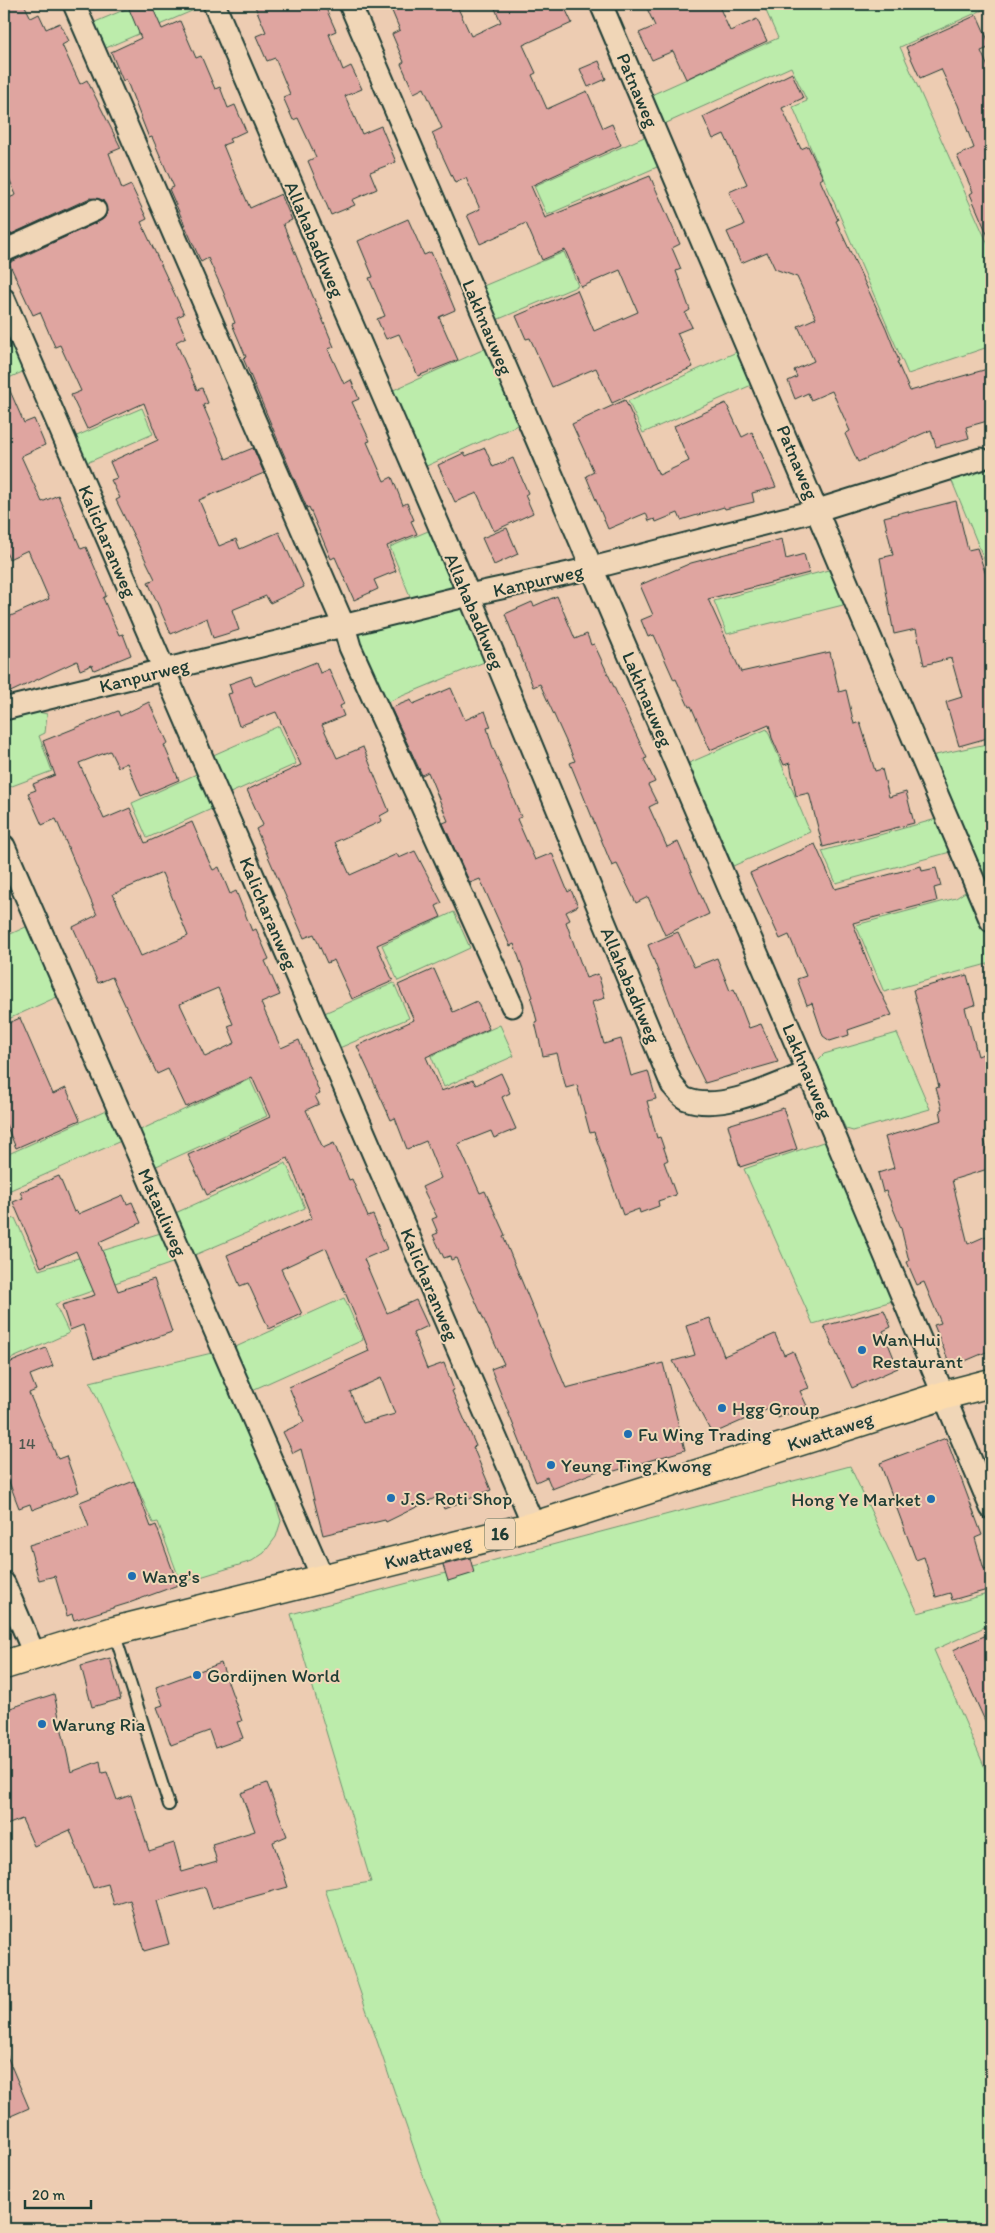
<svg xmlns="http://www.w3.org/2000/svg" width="995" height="2233" font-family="Itim,sans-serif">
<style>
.green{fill:#bcecab;stroke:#6e9470}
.building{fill:#dfa5a0;stroke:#1f3d34;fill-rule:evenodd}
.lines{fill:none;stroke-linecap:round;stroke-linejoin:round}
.lane-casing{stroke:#1f3d34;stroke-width:14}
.street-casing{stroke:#1f3d34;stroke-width:25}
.primary-casing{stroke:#1f3d34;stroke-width:31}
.lane{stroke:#f0d6b7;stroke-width:10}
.street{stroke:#f0d6b7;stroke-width:21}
.primary{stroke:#fddcac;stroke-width:28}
.poi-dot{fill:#1f6fb2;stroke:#f0d6b7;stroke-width:2}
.labels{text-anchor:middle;stroke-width:4;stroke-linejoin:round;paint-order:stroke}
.number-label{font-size:16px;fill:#4f574f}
.shield{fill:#f0d6b7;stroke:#5e6b5b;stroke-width:1}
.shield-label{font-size:18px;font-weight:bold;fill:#1f3d34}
.street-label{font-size:19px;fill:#1f3d34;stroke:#f0d6b7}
.poi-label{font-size:19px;fill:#1f3d34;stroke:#f0d6b7;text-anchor:start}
</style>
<rect width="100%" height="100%" fill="#edccb2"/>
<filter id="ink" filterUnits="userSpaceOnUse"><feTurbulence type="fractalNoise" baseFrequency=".02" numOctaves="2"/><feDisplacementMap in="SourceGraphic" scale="10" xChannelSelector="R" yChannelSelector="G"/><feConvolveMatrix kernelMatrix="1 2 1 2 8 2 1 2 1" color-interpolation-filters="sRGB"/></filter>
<g filter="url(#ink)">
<g class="green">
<polygon points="138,4 208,4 99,51 88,25"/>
<polygon points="763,4 985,4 987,8 900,47 991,251 991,346 908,374 793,107 807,101 791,67 662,125 649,96 778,38"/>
<polygon points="651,134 664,164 547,215 534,186"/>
<polygon points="564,252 578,286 494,321 481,287"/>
<polygon points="11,336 27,370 4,380 4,340"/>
<polygon points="489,347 522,423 422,468 389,392"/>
<polygon points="741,350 756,383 643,433 628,401"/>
<polygon points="142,408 153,434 84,464 72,438"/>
<polygon points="986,465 991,470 991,576 949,474"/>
<polygon points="433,529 455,584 452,590 412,601 390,547"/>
<polygon points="832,569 847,604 727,634 714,601"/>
<polygon points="465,606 489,660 378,706 354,632"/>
<polygon points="34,711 47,714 45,733 39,736 52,771 4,789 4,715"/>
<polygon points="279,726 296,764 228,794 211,756"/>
<polygon points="767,729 810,832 733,866 689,763"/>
<polygon points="991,743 991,899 931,756"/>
<polygon points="201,772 216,807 147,838 132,803"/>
<polygon points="940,818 954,851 836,883 822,851"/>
<polygon points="968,890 991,943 991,963 884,992 856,925 956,898"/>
<polygon points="454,912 470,948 398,981 382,945"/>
<polygon points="28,926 59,996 4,1021 4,937"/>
<polygon points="394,983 409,1018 337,1049 322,1014"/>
<polygon points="500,1025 514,1056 444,1087 431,1056"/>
<polygon points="897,1033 930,1109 853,1131 846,1129 815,1063 824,1054"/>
<polygon points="250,1079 267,1116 152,1168 136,1132"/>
<polygon points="109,1109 123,1140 6,1192 4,1187 4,1156"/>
<polygon points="829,1140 896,1300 813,1324 744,1169"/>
<polygon points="286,1163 305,1208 190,1257 171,1215"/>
<polygon points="15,1218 39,1270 164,1232 175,1262 55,1304 69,1333 4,1362 4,1223"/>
<polygon points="344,1298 363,1340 248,1392 229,1350"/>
<polygon points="216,1352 271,1488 281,1521 276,1537 264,1553 252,1561 181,1583 158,1522 153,1523 90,1382"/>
<polygon points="850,1466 918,1613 991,1593 991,1624 934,1650 991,1782 991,2229 446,2229 425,2181 325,1889 371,1882 291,1614"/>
</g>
<g class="building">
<polygon points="4,4 24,4 31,18 39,14 46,29 60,23 69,41 62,45 80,84 87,80 121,148 109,153 122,189 131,185 147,219 141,222 184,314 177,317 186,337 176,342 197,390 202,388 208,403 203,405 226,459 253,448 264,473 199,500 219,546 236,539 240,549 279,532 304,587 270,603 266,596 232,610 239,630 213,638 207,618 171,634 148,582 155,579 116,500 120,498 111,480 117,478 110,462 158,440 144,403 87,429 71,395 81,391 60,345 55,347 40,312 33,315 9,263 100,221 105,217 107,211 103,200 90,198 9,235 4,225 4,200 16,195 4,166"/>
<polygon points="127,4 151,4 162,29 180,21 196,58 201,56 215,89 220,87 228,108 235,105 246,131 229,139 231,142 223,145 234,172 250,208 281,194 292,220 283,224 334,347 328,349 344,384 351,380 359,399 352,402 370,441 367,442 384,481 392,477 403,505 407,503 414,520 411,521 417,534 387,546 396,571 374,580 378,589 354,600 335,557 331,559 309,507 307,508 293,476 243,358 246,357 232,324 235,323 223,291 208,258 201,262 169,189 174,187 168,174 152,137 149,138 126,79 123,81 111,52 141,38"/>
<polygon points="254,4 324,4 336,31 329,34 343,70 351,66 362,89 345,96 362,134 381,126 396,162 370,172 377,189 352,200 355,205 331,215 308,161 316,157 298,118 293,120 283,97 290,94 275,58 267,61 256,36 266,32"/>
<polygon points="389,4 456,4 471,36 501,22 493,4 563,4 572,23 523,45 536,73 532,75 547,109 587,91 603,128 612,124 621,145 531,186 545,218 650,176 680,244 672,248 681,269 676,271 690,310 685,313 692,327 677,333 693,367 612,403 596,368 552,387 530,338 526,339 516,316 577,290 594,331 638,312 620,270 581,287 565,250 542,260 526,223 480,244 467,215 480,209 466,178 455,183 432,133 442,128 424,88 414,93 401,64 404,62 392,34 400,30"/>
<polygon points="645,4 718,4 730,31 757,19 767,41 686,79 673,51 652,60 639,33 655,26"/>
<polygon points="977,15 991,47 981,51 991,74 991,243 970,194 973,192 957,156 974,148 958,105 941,69 920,78 906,47"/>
<polygon points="599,61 606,79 588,87 580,69"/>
<polygon points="792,73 803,98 782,108 801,149 808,146 823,178 820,180 838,220 836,221 886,328 899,361 897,362 910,391 991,368 991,420 966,427 969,438 936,447 931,430 858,462 845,434 850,431 832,391 811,400 808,393 795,399 788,381 797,377 794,370 814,361 798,326 816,318 797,277 775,269 767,252 741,263 727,232 744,225 729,192 747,184 724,134 713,139 703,117"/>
<polygon points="408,219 424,255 431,252 455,310 439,317 458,360 418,376 399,334 386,339 377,319 385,316 369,278 373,277 358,241"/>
<polygon points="4,377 24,423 34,419 45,445 21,456 42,502 58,495 81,549 86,547 104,589 106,596 103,598 119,635 123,634 131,655 94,670 92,665 80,670 77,661 4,695 4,619 49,599 28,550 9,559 4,548"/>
<polygon points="625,400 659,475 689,461 674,426 726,403 742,437 752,432 776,487 752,493 754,502 725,509 724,507 681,520 678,513 656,522 655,519 649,521 646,513 608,529 586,476 594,472 572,424"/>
<polygon points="485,448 493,467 513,458 528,493 525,495 533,513 494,531 477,493 455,502 438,465 464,453 466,456"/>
<polygon points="956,501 968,550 977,548 991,590 991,737 959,746 946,702 962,697 951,658 924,665 916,629 894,634 880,558 893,555 884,517 908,511 908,513"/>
<polygon points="507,528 518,554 494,565 482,538"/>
<polygon points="782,539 786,559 804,554 809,573 708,599 741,672 830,652 839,692 846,690 854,724 860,722 875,771 882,769 889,797 906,792 914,823 823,847 809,793 796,796 790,763 784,765 772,738 769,725 710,750 691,706 689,707 676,679 674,680 654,635 648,637 641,620 653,615 640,585 691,563"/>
<polygon points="557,596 575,639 587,634 591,645 594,644 647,758 644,759 655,782 648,785 657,803 649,807 667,847 678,842 709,914 665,935 648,897 636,903 617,864 612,866 570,763 575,761 540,684 533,687 505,614 532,602 534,606"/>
<polygon points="316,662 320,673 329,669 344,704 340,706 344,716 322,725 337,758 363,747 389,811 380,816 382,821 335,842 350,875 397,854 399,858 415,851 442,903 436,906 441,917 377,945 393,981 352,999 334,960 327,963 314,934 304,938 256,829 263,825 247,790 301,765 276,712 239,726 228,694 232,693 229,684 251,676 255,686"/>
<polygon points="451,688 465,720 485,711 491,727 487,728 492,745 521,817 517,819 535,860 552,853 568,892 571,890 578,906 566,912 570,920 566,922 586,978 598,974 605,998 592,1002 604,1044 621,1039 631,1076 648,1071 656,1099 647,1101 657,1138 660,1137 668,1160 664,1162 676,1195 658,1201 659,1206 640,1213 639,1209 623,1215 594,1132 590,1133 577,1085 566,1088 557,1053 543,1056 535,1022 537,1021 531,998 533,997 514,944 510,946 480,879 470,883 443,823 448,821 428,772 422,775 391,708 411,700 413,704"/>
<path d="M149 702 168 743 164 745 179 780 141 796 127 763 118 767 110 751 79 763 104 819 130 808 145 843 192 822 210 864 213 870 219 867 230 894 236 891 252 931 256 929 269 959 265 961 280 995 261 1003 281 1048 299 1040 320 1094 315 1096 319 1104 306 1110 323 1148 334 1143 349 1180 352 1179 368 1217 373 1215 387 1249 364 1259 387 1313 416 1300 428 1326 413 1333 427 1369 444 1363 454 1390 452 1391 476 1446 473 1447 491 1490 444 1509 439 1496 386 1522 385 1520 323 1535 301 1449 293 1453 283 1432 304 1422 289 1387 369 1351 359 1325 326 1248 281 1269 302 1314 269 1329 248 1283 240 1286 227 1255 312 1218 288 1158 207 1195 188 1155 270 1117 252 1077 186 1107 168 1069 157 1074 112 977 98 983 73 927 97 915 56 819 42 825 28 793 36 790 33 784 55 775 43 741 118 711 120 716ZM162 873 188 936 141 956 113 894ZM218 988 233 1024 228 1026 235 1043 205 1057 180 1004ZM381 1378 395 1414 363 1423 350 1392Z"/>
<polygon points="815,844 835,889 921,866 922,871 936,868 941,886 934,888 937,901 853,923 875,981 892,1015 848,1030 849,1035 830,1041 823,1036 812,1003 807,1005 797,979 806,976 789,935 780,939 750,873"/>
<polygon points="678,932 694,967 717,958 730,991 734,989 749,1028 761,1024 778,1062 705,1083 686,1044 648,945"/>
<polygon points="434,969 453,1012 477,1001 489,1029 426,1057 441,1091 473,1080 476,1085 501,1073 510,1093 502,1097 516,1129 494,1138 491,1131 458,1144 480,1193 485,1191 505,1235 503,1236 566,1388 663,1363 685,1450 611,1472 610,1466 552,1489 547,1477 536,1482 491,1369 504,1364 456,1258 451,1260 450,1256 444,1258 433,1235 438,1233 432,1219 437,1217 422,1187 441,1178 426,1141 407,1149 395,1118 391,1120 357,1046 414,1020 398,985"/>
<polygon points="967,975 975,1005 965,1008 978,1056 991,1051 991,1136 984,1138 991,1168 952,1180 968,1244 986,1236 991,1248 991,1350 951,1367 934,1325 941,1323 924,1282 917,1285 907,1262 909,1261 901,1228 886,1191 883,1192 878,1173 894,1168 885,1137 942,1120 940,1110 942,1109 936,1088 939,1087 913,990"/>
<polygon points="20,1018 53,1094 66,1088 80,1120 16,1148 4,1120 4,1025"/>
<polygon points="783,1108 797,1149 740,1167 728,1125"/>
<polygon points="59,1176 74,1212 77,1211 78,1214 123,1195 127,1204 132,1202 141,1223 99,1242 118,1291 154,1279 172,1332 94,1359 83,1325 70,1330 62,1305 95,1295 76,1251 41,1267 13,1202 23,1198 20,1192"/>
<polygon points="884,1310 891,1327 883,1331 898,1368 852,1388 824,1326"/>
<polygon points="710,1318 724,1356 775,1334 784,1355 793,1351 809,1388 800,1391 807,1406 778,1418 773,1407 712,1434 673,1361 695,1355 686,1326"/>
<polygon points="46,1348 53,1366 30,1375 36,1390 29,1393 58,1459 66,1456 79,1492 32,1510 30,1504 19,1508 4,1469 4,1365"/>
<polygon points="946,1438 982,1535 975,1538 984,1569 991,1567 991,1589 952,1600 950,1593 936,1597 924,1557 916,1560 880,1463"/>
<polygon points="134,1481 151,1527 156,1525 178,1585 129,1603 74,1620 72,1614 67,1616 55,1576 39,1580 29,1545 89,1527 80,1502"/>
<polygon points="470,1558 474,1573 448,1581 443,1565"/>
<polygon points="991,1633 991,1734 953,1650"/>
<polygon points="110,1658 121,1699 92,1707 81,1666"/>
<polygon points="221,1663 242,1721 237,1722 243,1738 215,1748 209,1731 171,1745 157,1707 163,1705 156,1687"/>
<polygon points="54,1694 71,1772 100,1761 102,1773 107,1772 117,1800 131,1795 149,1851 174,1843 182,1872 217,1862 212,1844 255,1831 241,1793 267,1783 287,1836 273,1842 288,1887 212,1908 205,1887 157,1901 169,1944 144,1951 130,1900 114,1905 108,1884 93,1888 70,1830 34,1846 22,1819 4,1826 4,1710"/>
<polygon points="4,2049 29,2108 4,2119"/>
</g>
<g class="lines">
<g class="lane-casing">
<polyline id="lane" points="114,1632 169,1805"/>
</g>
<g class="street-casing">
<g id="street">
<polyline points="74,4 344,626 350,647 512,1006"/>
<path d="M214 4 469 595 672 1085C676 1089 681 1097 686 1099 721 1113 775 1085 808 1072"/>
<polyline points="350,4 808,1072 991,1508"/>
<polyline points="601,4 991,921"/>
<polyline points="4,251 95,210"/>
<polyline points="4,299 534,1526"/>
<polyline points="4,709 469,595 592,568 818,510 981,459"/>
<polyline points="4,846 323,1579"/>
<polyline points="4,1583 35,1656"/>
</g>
</g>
<g class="primary-casing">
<polyline id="primary" points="4,1665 114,1631 534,1526 945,1395 991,1383"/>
</g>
<use href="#lane" class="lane"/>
<use href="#street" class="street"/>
<use href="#primary" class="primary"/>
</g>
</g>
<g class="poi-dot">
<circle cx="862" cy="1350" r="5"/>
<circle cx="722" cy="1408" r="5"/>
<circle cx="628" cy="1434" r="5"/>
<circle cx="551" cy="1465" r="5"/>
<circle cx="391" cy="1498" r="5"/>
<circle cx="931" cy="1499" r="5"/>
<circle cx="132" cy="1576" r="5"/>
<circle cx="197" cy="1675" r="5"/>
<circle cx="42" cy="1724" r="5"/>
</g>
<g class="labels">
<g class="number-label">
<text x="27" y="1449">14</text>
</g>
<rect class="shield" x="485" y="1518.5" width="30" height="31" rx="4"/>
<g class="shield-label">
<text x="500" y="1540">16</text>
</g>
<g class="street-label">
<text transform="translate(638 90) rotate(67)" y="7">Patnaweg</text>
<text transform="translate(315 239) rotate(67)" y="7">Allahabadhweg</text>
<text transform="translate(488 327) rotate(67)" y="7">Lakhnauweg</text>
<text transform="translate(798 462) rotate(67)" y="7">Patnaweg</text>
<text transform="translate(108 541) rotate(67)" y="7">Kalicharanweg</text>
<text transform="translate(538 580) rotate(-13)" y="7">Kanpurweg</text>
<text transform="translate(475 611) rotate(67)" y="7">Allahabadhweg</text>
<text transform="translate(144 675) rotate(-14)" y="7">Kanpurweg</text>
<text transform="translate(648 699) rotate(67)" y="7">Lakhnauweg</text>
<text transform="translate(269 913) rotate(67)" y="7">Kalicharanweg</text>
<text transform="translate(631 985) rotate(67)" y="7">Allahabadhweg</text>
<text transform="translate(808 1071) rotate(67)" y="7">Lakhnauweg</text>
<text transform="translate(163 1212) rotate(66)" y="7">Matauliweg</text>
<text transform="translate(430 1284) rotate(67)" y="7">Kalicharanweg</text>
<text transform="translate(830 1431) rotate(-18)" y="7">Kwattaweg</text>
<text transform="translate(428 1552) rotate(-14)" y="7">Kwattaweg</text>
</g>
<g class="poi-label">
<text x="872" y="1346">Wan Hui<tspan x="872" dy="22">Restaurant</tspan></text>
<text x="732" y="1415">Hgg Group</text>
<text x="638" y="1441">Fu Wing Trading</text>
<text x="561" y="1472">Yeung Ting Kwong</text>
<text x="401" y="1505">J.S. Roti Shop</text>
<text x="921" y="1506" text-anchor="end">Hong Ye Market</text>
<text x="142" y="1583">Wang's</text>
<text x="207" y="1682">Gordijnen World</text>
<text x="52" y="1731">Warung Ria</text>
</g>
</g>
<rect width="995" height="2233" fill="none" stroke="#f0d6b7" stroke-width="20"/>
<rect x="10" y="10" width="975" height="2213" fill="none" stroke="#1f3d34" stroke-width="2" filter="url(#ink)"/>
<path d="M25 2200v8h66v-8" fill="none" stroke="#1f3d34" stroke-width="2.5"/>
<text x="32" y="2200" font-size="15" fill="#1f3d34" stroke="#f0d6b7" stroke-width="4" paint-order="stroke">20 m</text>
</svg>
